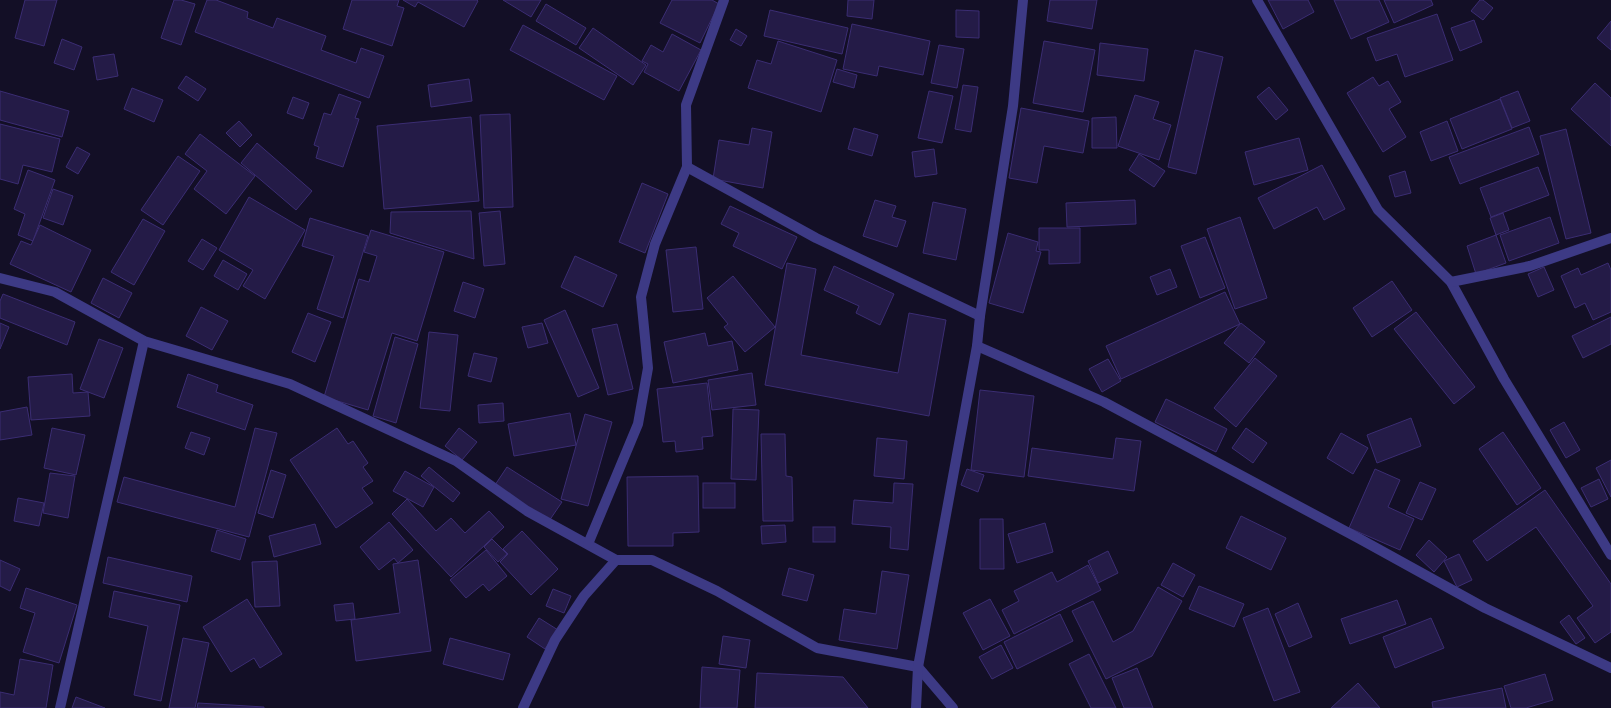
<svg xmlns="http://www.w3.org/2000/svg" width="1611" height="708" font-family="'Sofia Sans Condensed',sans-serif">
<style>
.building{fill:#241b47;stroke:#3b2d73}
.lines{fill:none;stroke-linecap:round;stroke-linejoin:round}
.street{stroke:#3d3a85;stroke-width:10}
</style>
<rect width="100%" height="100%" fill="#130f26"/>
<g class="building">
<polygon points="25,0 57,0 44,46 15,38"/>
<polygon points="174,0 181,0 195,4 181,45 161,38"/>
<polygon points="207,0 216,0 248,12 247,18 273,28 277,18 326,36 321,50 356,63 361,48 384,56 369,98 195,32"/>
<polygon points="352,0 399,0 397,6 404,8 392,46 343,29"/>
<polygon points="403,0 477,0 478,1 464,27 418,2 415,7"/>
<polygon points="503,0 541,0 531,17"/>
<polygon points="672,0 712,0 719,4 700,43 660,23"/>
<polygon points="848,0 874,0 872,19 847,16"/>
<polygon points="1050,0 1097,0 1092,29 1047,21"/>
<polygon points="1268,0 1308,0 1314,12 1283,29"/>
<polygon points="1334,0 1379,0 1389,22 1351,39"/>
<polygon points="1384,0 1431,0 1433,5 1394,23"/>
<polygon points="1480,0 1483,0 1493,8 1483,20 1471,11"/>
<polygon points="546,4 586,28 576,45 536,21"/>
<polygon points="770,10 848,28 842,54 764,36"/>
<polygon points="956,10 979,11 979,38 956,37"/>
<polygon points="1437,14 1453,60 1405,77 1397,54 1376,61 1367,38"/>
<polygon points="1474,20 1482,42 1460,51 1451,28"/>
<polygon points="1611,21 1611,50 1597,38"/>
<polygon points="852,24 930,41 923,75 879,66 877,76 843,69"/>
<polygon points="523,25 617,76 604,100 510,50"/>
<polygon points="593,28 646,65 633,85 579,48"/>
<polygon points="736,29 747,36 741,46 730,40"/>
<polygon points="672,34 701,50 679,91 644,72 648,64 642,61 651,45 663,52"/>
<polygon points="62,39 82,47 74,70 54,63"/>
<polygon points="778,41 837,60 821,112 748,88 757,60 771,64"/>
<polygon points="1044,41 1095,50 1083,112 1033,103"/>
<polygon points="1100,43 1148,49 1144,81 1097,75"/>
<polygon points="939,45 964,49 957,88 931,83"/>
<polygon points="1195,50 1223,57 1196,174 1168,167"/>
<polygon points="114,54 118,76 97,80 93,57"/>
<polygon points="837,69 857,75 854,88 833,82"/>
<polygon points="186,76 206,89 198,101 178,88"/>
<polygon points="1373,77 1379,86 1388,81 1401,102 1389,109 1406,137 1383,152 1347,93"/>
<polygon points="469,79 472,101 431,107 428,85"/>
<polygon points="1595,83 1611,98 1611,146 1571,109"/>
<polygon points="963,85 978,87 971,132 955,129"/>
<polygon points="1269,87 1288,110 1276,120 1257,97"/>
<polygon points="132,88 163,100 154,122 124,109"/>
<polygon points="0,91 69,111 62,137 0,120"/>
<polygon points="929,91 953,96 942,143 918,138"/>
<polygon points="1518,91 1530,121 1512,128 1500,98"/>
<polygon points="339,94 361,102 355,118 359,119 343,167 316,158 319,147 314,145 324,113 331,115"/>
<polygon points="1135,95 1159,102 1153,119 1171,125 1159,160 1118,146"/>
<polygon points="293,97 309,103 303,119 287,113"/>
<polygon points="1500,99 1512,129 1462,149 1450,119"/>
<polygon points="1021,108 1089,121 1083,153 1044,146 1037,183 1009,178"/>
<polygon points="510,114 513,207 484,208 480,115"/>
<polygon points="471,117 479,201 384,209 377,126"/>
<polygon points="1116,117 1117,148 1092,148 1092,118"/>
<polygon points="239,121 252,135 240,147 226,133"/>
<polygon points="1447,121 1458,151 1431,161 1420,132"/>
<polygon points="0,124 60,139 52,172 23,165 18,184 0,179"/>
<polygon points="1529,127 1539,154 1460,184 1449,157"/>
<polygon points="752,128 772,132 763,188 713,179 719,140 749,145"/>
<polygon points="854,128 878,135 872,156 848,149"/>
<polygon points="1566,129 1591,233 1566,239 1540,136"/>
<polygon points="200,134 255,176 226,214 194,189 207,171 185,154"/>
<polygon points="1299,138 1308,170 1254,185 1245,152"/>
<polygon points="257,143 312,191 296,210 241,163"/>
<polygon points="77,147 90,154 78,174 66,167"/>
<polygon points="934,149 937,174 915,177 912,152"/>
<polygon points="1139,154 1165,171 1154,187 1129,170"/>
<polygon points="178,156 200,171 163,225 141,210"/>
<polygon points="1322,165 1345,209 1324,220 1317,207 1274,229 1258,198"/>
<polygon points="1538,167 1549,195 1491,217 1480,188"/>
<polygon points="28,170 55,180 33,241 18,235 25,214 14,209"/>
<polygon points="1405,171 1411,193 1395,197 1389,176"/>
<polygon points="642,183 668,194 645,253 619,242"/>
<polygon points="53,189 73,196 63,225 43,218"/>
<polygon points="249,197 305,230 265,299 243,286 253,270 219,250"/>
<polygon points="875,200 896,206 892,217 906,221 897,247 863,236"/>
<polygon points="1135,200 1136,224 1067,227 1066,203"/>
<polygon points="933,202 966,209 956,260 923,253"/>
<polygon points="730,206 797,237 782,269 733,246 739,233 721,224"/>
<polygon points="471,211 474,259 390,233 391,212"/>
<polygon points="500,211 505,264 484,266 479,213"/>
<polygon points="1503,213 1509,230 1496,235 1490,218"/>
<polygon points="1240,217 1267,298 1235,309 1207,229"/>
<polygon points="1550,217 1559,243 1509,261 1500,235"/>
<polygon points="310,218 368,236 343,318 317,309 334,256 302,246"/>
<polygon points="143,219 165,231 134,285 111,272"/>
<polygon points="40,225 91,250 71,292 10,264 21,241 31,245"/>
<polygon points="1039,228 1080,228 1080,263 1049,264 1049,250 1039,250"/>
<polygon points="371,230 444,252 417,341 392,333 368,410 324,397 359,279 369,282 377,256 364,252"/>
<polygon points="1008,233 1038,242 1036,251 1041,252 1023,313 989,303"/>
<polygon points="1496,235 1506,263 1476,274 1467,246"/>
<polygon points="1205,237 1225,288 1200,298 1181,246"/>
<polygon points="202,239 217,248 203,270 188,261"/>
<polygon points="696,247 703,309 673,312 666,250"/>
<polygon points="575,256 617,275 603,307 561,287"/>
<polygon points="223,260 247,274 238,290 214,276"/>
<polygon points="787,263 816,269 801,355 898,373 909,313 946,320 929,416 765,385"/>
<polygon points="1608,263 1611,270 1611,312 1593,320 1585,303 1575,308 1561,276 1578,268 1581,275"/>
<polygon points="834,266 894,294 880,325 856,313 859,306 824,290"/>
<polygon points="1544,267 1554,290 1538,297 1528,274"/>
<polygon points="1170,269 1177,287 1157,295 1150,277"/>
<polygon points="733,276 775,327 745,352 724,327 728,324 707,298"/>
<polygon points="103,278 132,293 119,318 91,303"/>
<polygon points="1392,281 1412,310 1372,337 1353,308"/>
<polygon points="463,282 484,289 475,318 454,311"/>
<polygon points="1225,292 1240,324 1121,379 1106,346"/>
<polygon points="3,294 75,322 67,345 0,318 0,301"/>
<polygon points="201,307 228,321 212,350 186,336"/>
<polygon points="565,310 599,388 578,397 544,320"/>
<polygon points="1416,312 1475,387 1454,404 1394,329"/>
<polygon points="308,313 331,322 315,362 292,352"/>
<polygon points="1611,317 1611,344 1583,358 1572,336"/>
<polygon points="0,323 9,327 0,349"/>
<polygon points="542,323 548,343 528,348 522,327"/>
<polygon points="1241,323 1265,342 1249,363 1224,343"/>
<polygon points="617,324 633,389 608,395 592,329"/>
<polygon points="429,332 458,335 450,411 420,408"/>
<polygon points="705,333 708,346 732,341 738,370 673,383 664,342"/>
<polygon points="395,337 418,344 396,423 373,416"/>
<polygon points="99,339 123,348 104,398 80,389"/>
<polygon points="474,353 497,358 491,382 468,376"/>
<polygon points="1255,358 1277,376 1236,427 1214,408"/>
<polygon points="1108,359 1121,381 1102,392 1089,369"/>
<polygon points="752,373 756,405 712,410 708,380"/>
<polygon points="72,374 73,393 88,392 90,416 31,420 28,377"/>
<polygon points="188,374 218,385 216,392 253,405 245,430 177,407"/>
<polygon points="707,383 713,436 702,437 703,449 676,452 675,441 663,442 657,389"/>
<polygon points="980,390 1034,396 1024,477 971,470"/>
<polygon points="1166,399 1227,429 1216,452 1155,422"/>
<polygon points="503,403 504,421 479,423 478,405"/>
<polygon points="27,407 32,435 0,440 0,412"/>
<polygon points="733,409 759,410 756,480 731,479"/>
<polygon points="570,413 576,445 514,456 508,424"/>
<polygon points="585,414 612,422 588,506 561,499"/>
<polygon points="1411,418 1421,446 1377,463 1367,435"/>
<polygon points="1564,422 1580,450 1566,458 1550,430"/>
<polygon points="52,428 85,435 76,475 44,468"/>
<polygon points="255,428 277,433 249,537 117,502 124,477 235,507"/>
<polygon points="337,428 348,444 353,441 368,463 363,467 373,481 362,488 373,503 336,528 290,460"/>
<polygon points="459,428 477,442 462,460 445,446"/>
<polygon points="1246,428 1267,443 1253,463 1232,448"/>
<polygon points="191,432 210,438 204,455 185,448"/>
<polygon points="1503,432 1541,488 1517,505 1479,449"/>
<polygon points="1341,433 1368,448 1353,474 1327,458"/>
<polygon points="761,434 785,434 786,476 792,477 793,521 763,521"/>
<polygon points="877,438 907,441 904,479 874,476"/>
<polygon points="1116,438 1141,441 1134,491 1028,476 1032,448 1113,459"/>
<polygon points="1611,460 1611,497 1596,468"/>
<polygon points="429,467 460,493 453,502 421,476"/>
<polygon points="507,467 562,502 549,521 495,485"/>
<polygon points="967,469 984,475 978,492 961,485"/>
<polygon points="1375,469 1400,480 1388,507 1414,519 1400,550 1349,528"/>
<polygon points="271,470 286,475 273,518 258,513"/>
<polygon points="405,471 434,487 423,507 393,491"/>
<polygon points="50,473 75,476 68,518 43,513"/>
<polygon points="698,476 699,532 673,533 673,546 628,546 627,477"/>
<polygon points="1599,479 1608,499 1591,507 1581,488"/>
<polygon points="1420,482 1436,489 1422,520 1406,513"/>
<rect x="703" y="483" width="32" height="25"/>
<polygon points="894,483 913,484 908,550 890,548 891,527 852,524 854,500 893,503"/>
<polygon points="1545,490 1611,584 1611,632 1595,643 1577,618 1593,606 1536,527 1487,561 1473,541"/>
<polygon points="18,498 44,503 39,526 14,521"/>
<polygon points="407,499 436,531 451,518 465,533 489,511 504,527 451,577 392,514"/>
<polygon points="1241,516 1286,538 1271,570 1226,548"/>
<polygon points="980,519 1003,519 1004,569 980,569"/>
<polygon points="389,522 413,550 398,563 394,558 379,570 360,547"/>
<polygon points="1045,523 1053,552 1017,563 1008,534"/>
<polygon points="315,524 321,544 274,557 269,536"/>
<polygon points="785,525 786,542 762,544 761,526"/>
<rect x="813" y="527" width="22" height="15"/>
<polygon points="217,530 246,539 240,560 211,551"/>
<polygon points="522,531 558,569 531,595 500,562 508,554 503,549"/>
<polygon points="492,539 507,554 498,562 484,547"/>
<polygon points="1429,540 1447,557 1434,572 1416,555"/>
<polygon points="486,550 507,576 489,591 483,584 466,598 450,580"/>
<polygon points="1108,551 1118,573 1098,583 1088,561"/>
<polygon points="1459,554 1472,580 1457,587 1444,561"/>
<polygon points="108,557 192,576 187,602 103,583"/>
<polygon points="0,560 20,569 10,591 0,586"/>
<polygon points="418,560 431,651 356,661 351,620 400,613 393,564"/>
<polygon points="277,561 280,606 255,607 252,562"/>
<polygon points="1173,563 1195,575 1183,597 1161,585"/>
<polygon points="1088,565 1101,590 1014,634 1002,610 1019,601 1014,591 1052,572 1057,582"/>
<polygon points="789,568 814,575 807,601 782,595"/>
<polygon points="882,571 909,575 897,649 839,640 844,609 876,614"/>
<polygon points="1199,586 1244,604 1234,627 1189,609"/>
<polygon points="1158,587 1182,601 1152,656 1106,679 1072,611 1093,601 1113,642 1133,631"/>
<polygon points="26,588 77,605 59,663 23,652 35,613 20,608"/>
<polygon points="553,589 571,596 564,613 546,606"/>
<polygon points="114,591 180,605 161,701 134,695 148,626 109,617"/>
<polygon points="247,599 282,654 260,668 254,658 231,672 203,627"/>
<polygon points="990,599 1010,636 983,650 963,613"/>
<polygon points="1397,600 1406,624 1350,644 1341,619"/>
<polygon points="353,603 355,619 336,621 334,605"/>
<polygon points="1298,603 1312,637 1289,647 1275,614"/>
<polygon points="1268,608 1300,692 1274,701 1243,618"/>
<polygon points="1060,614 1073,641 1017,669 1004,642"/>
<polygon points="1569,615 1585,638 1576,644 1560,622"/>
<polygon points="539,618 558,630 545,649 527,637"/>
<polygon points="1431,618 1444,648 1395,668 1383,637"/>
<polygon points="723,636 750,640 746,668 719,664"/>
<polygon points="183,638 209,643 195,708 169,708"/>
<polygon points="450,638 510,654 503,680 443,664"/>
<polygon points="1001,645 1013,668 992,679 979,657"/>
<polygon points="1089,654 1116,708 1091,708 1069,664"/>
<polygon points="20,659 53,665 46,708 0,708 0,692 14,695"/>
<polygon points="702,667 740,670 737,708 700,708"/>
<polygon points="1137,668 1153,708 1124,708 1112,678"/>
<polygon points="757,673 843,677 868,708 755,708"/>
<polygon points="1545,674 1553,700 1526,708 1511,708 1504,686"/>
<polygon points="1358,683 1380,708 1331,708"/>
<polygon points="1502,688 1506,708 1433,708 1432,702"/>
<polygon points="76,697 105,708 72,708"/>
<polygon points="198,703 264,707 264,708 197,708"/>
</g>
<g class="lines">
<g class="street">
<polyline points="1257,0 1378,210 1451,282 1504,379 1611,555"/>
<polyline points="687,167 816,238 980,316"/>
<polyline points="0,278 55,292 144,341 290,384 456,461 527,511 616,560 652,560 717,591 817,648 918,667 953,708"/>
<polyline points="1451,282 1530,266 1611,238"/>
<polyline points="977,346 1104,402 1360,539 1485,608 1611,668"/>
<polyline points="588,544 638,424 648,368 641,297 655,244 687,167 686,105 724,0"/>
<polyline points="60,708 144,341"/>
<polyline points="523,708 555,640 584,596 616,560"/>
<polyline points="916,708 918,667 977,346 980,316 1013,106 1023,0"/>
</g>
</g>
</svg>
